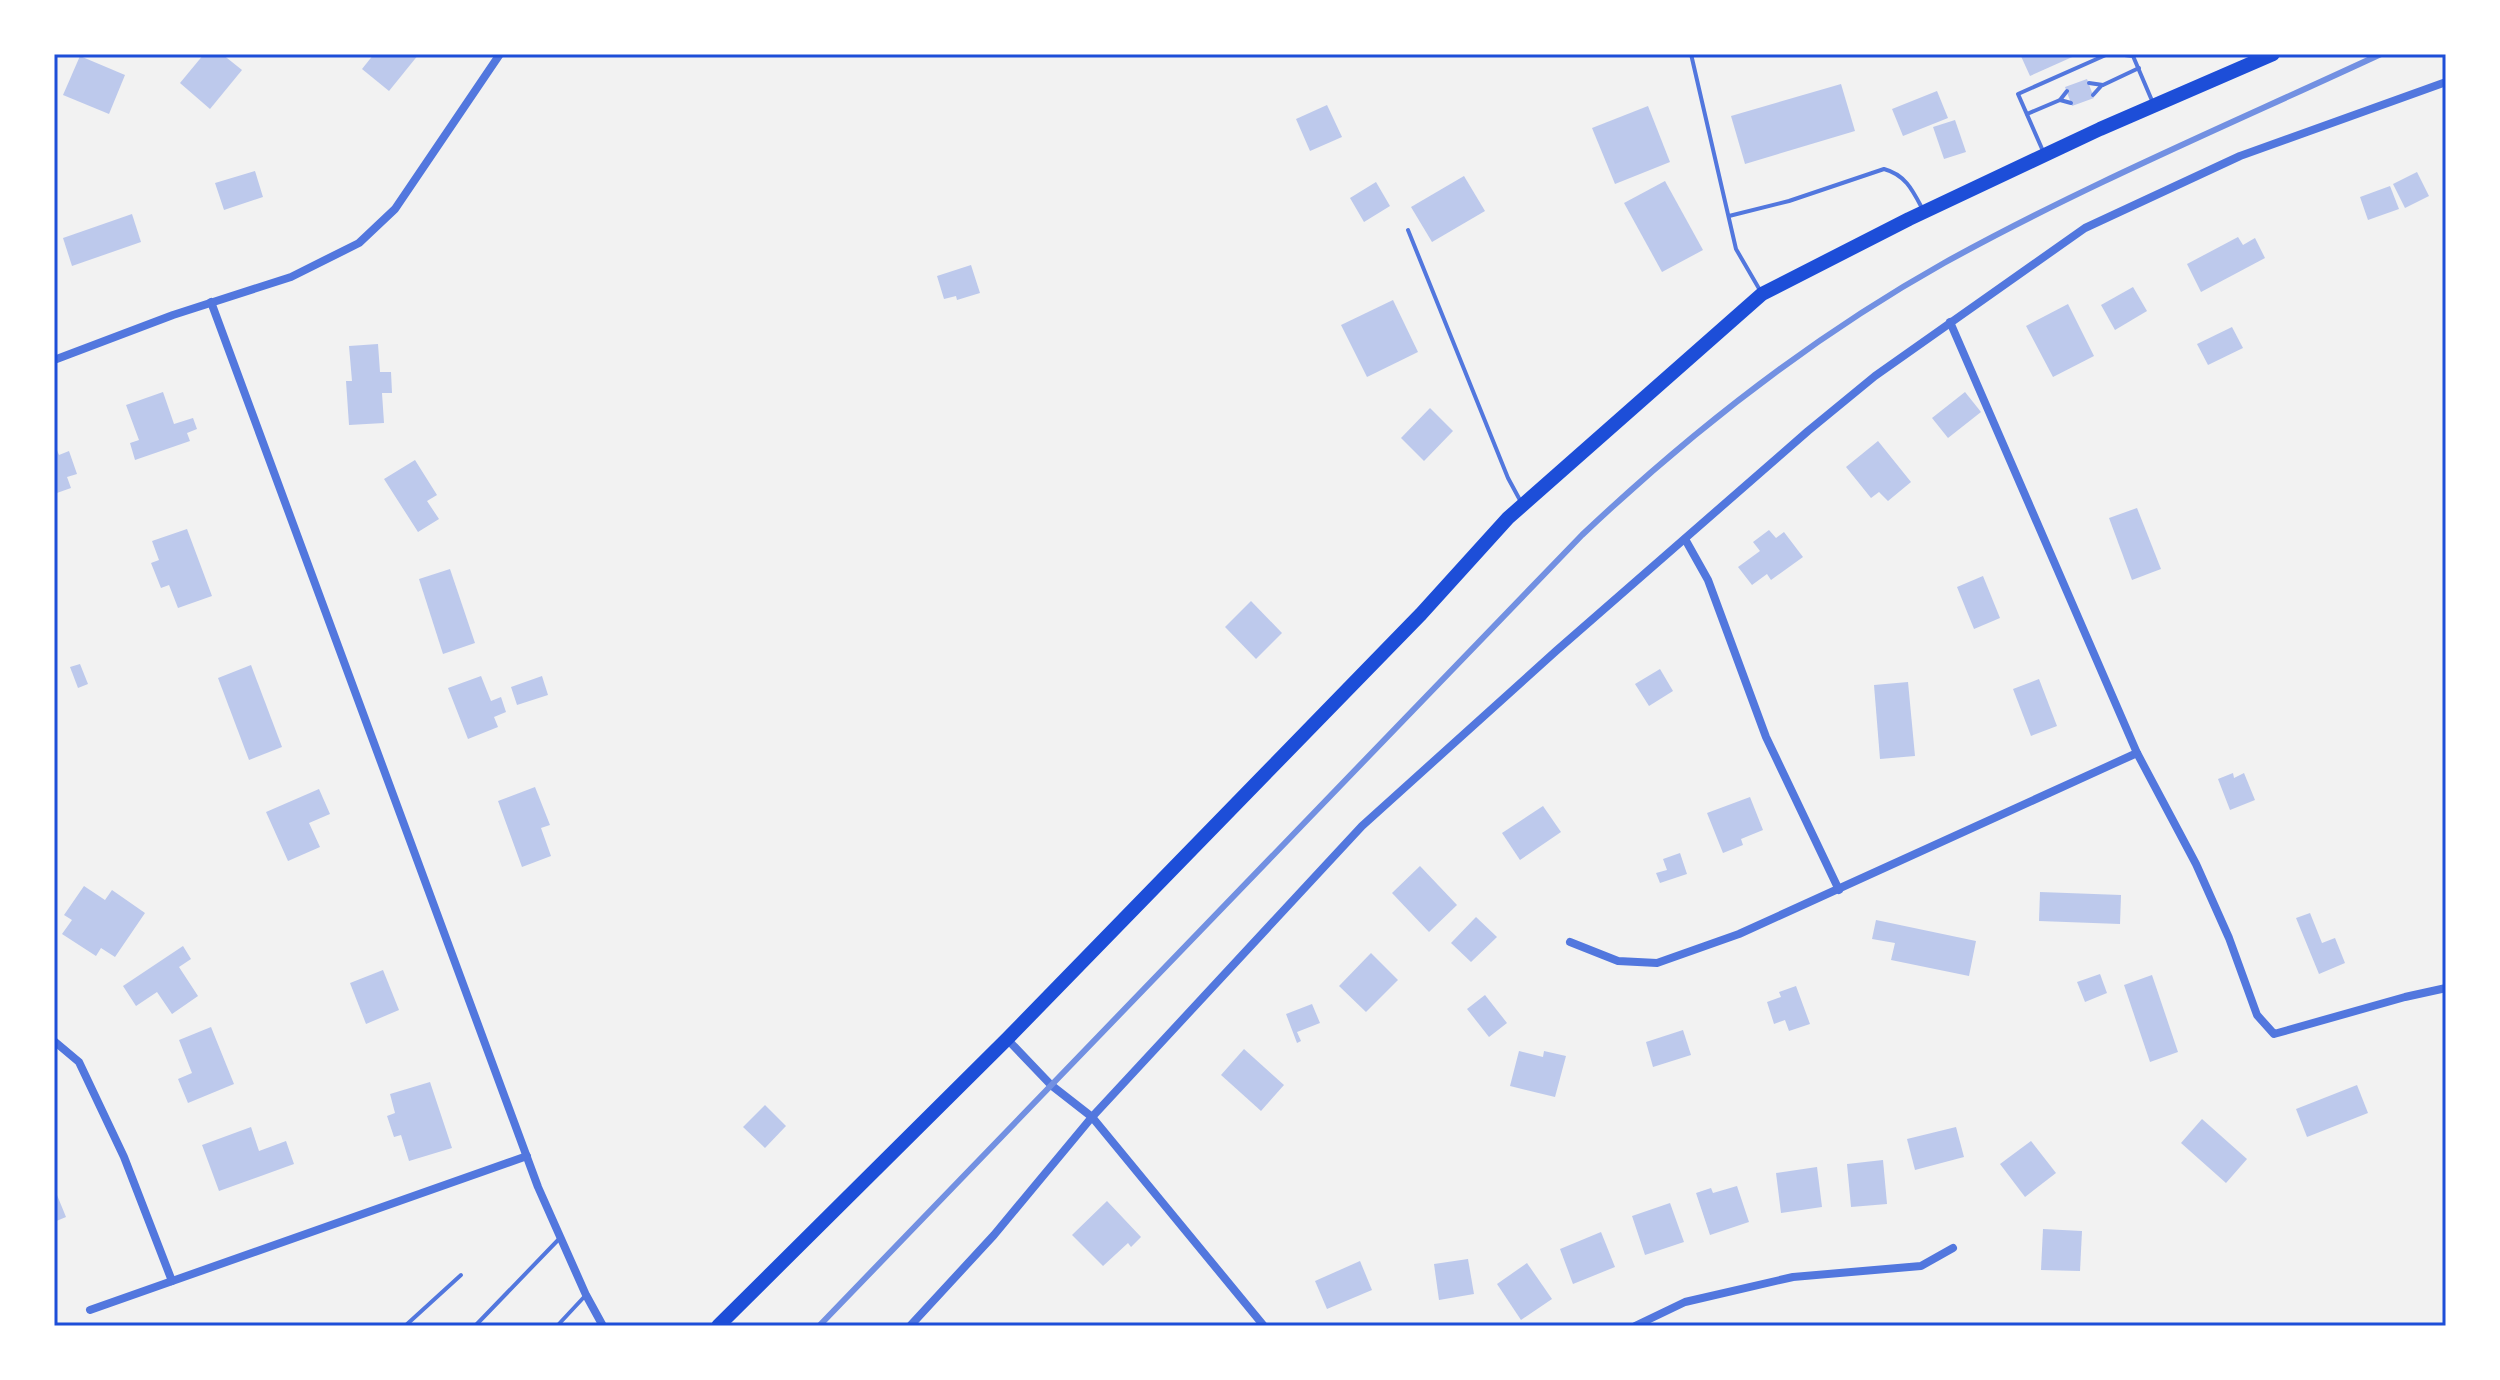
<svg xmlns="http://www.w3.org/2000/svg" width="2500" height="1380" font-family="Ubuntu,sans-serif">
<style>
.building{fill:#bdc9ec}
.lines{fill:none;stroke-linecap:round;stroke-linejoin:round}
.service{stroke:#5277de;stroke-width:4}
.minor{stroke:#5277de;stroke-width:8}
.primary{stroke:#1d4ed8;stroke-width:14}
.rail{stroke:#7290e2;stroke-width:6}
.neatline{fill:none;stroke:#1d4ed8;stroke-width:3}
</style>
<rect width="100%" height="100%" fill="#f2f2f2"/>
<g class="building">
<polygon points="204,54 222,54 242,70 210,109 180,83"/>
<polygon points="374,54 419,54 389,91 362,69"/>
<polygon points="2020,54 2079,54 2030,76"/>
<polygon points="80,56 125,75 109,114 63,95"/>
<polygon points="2087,79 2094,98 2072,106 2065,87"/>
<polygon points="1841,84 1855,131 1745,164 1731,116"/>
<polygon points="1937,91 1948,118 1903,136 1892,109"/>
<polygon points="1327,105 1342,137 1310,151 1296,119"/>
<polygon points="1648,106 1670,162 1615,184 1592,128"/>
<polygon points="1955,120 1966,152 1944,159 1933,127"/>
<polygon points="255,171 263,197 224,210 215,183"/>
<polygon points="2417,172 2429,196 2405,208 2393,184"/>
<polygon points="1464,176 1485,211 1432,242 1411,207"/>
<polygon points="1665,181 1703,250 1662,272 1624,203"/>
<polygon points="1376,182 1390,206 1364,222 1350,198"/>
<polygon points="2390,186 2399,209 2368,220 2360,197"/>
<polygon points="132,214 141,242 72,266 63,238"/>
<polygon points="2238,237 2243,245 2255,238 2265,258 2201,292 2187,264"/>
<polygon points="971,265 980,293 957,300 956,296 944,299 937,276"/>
<polygon points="2133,287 2147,311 2115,330 2101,305"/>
<polygon points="1393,300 1418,352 1367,377 1341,325"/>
<polygon points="2068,304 2094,356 2053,377 2026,326"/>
<polygon points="2232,327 2243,348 2208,365 2197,344"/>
<polygon points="378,344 380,372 391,372 392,393 382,393 384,423 349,425 346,381 352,381 349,346"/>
<polygon points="163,392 174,424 193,418 197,429 187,433 190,441 135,460 130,443 139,440 126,405"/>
<polygon points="1965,392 1981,412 1948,438 1932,418"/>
<polygon points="1430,408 1453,431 1424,461 1401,438"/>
<polygon points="1878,441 1911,482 1888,501 1879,492 1871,498 1846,467"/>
<polygon points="54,443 59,455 69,451 77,474 67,477 71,488 54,494"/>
<polygon points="415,460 437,495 427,501 439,519 418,532 384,479"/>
<polygon points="2137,508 2161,569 2132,580 2109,518"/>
<polygon points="187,529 212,596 178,608 169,585 161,588 151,563 159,560 152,541"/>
<polygon points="1769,530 1776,538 1784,532 1803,557 1771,580 1767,574 1752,585 1738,567 1760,551 1753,542"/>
<polygon points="450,569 475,643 443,654 419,579"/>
<polygon points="1983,576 2000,618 1974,629 1957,587"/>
<polygon points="1251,601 1282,633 1256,659 1225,627"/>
<polygon points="80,664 88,684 78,688 70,667"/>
<polygon points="251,665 282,747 249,760 218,678"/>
<polygon points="1660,669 1673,691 1649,706 1635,684"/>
<polygon points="481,676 491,701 501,697 506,712 494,717 498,727 468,739 448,688"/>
<polygon points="542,676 548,695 517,705 511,687"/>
<polygon points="2039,679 2057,726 2031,736 2013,689"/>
<polygon points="1908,682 1915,756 1880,759 1874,685"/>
<polygon points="2233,773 2234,778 2244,773 2255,800 2230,810 2218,779"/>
<polygon points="535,787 550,825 541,828 551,856 522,867 498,801"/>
<polygon points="319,789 330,814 309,823 320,847 288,861 266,812"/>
<polygon points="1750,797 1763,830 1741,839 1743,845 1723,853 1707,813"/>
<polygon points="1543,806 1561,832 1520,860 1502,833"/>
<polygon points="1680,853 1687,874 1660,883 1656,873 1667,870 1663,859"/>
<polygon points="1420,866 1457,905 1429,932 1392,893"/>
<polygon points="84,886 105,900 112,890 145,913 115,957 101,948 96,956 62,934 72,920 64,915"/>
<polygon points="2040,892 2121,895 2120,924 2039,921"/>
<polygon points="2310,913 2322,943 2335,938 2345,963 2319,974 2296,918"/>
<polygon points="1476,917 1497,937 1471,962 1451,943"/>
<polygon points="1876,920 1976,941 1969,976 1891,960 1895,943 1872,939"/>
<polygon points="183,946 191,959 179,967 198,996 172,1014 157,992 136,1006 123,986"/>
<polygon points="1371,953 1398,980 1366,1012 1339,986"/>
<polygon points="383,970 399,1010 366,1024 350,983"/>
<polygon points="2100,974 2107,993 2085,1002 2077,982"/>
<polygon points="2152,975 2178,1052 2150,1062 2124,985"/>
<polygon points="1796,986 1810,1024 1789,1031 1785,1020 1774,1024 1767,1002 1781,997 1779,992"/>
<polygon points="1485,995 1507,1023 1489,1037 1467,1009"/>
<polygon points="1312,1004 1320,1023 1297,1032 1301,1041 1297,1043 1286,1014"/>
<polygon points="211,1027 234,1084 188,1103 178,1079 192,1073 179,1040"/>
<polygon points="1683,1030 1691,1055 1653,1067 1646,1042"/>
<polygon points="1244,1049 1284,1085 1261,1111 1221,1075"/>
<polygon points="1519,1051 1543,1057 1544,1051 1566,1056 1555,1097 1510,1086"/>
<polygon points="430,1082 452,1148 409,1161 401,1135 394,1137 387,1116 395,1113 390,1094"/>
<polygon points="2357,1085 2368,1113 2307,1137 2296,1109"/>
<polygon points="765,1105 786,1126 765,1148 743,1127"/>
<polygon points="2202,1119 2247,1159 2226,1183 2181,1143"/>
<polygon points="251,1127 259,1151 286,1141 294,1164 219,1191 202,1145"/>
<polygon points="1956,1127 1964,1157 1915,1170 1907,1139"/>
<polygon points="2031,1141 2056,1173 2025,1197 2000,1164"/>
<polygon points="1883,1160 1887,1204 1851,1207 1847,1164"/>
<polygon points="1817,1167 1822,1207 1781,1213 1776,1173"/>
<polygon points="1737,1186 1749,1222 1710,1235 1696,1193 1711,1188 1713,1193"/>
<polygon points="57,1195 66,1217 54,1222 54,1196"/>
<polygon points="1107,1201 1141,1237 1131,1247 1128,1243 1103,1266 1072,1235"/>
<polygon points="1670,1203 1684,1242 1645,1255 1632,1216"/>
<polygon points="2043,1229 2082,1231 2080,1271 2041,1270"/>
<polygon points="1601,1232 1615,1267 1573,1284 1560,1249"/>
<polygon points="1468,1259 1474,1294 1439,1300 1434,1264"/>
<polygon points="1360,1261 1372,1290 1327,1309 1315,1281"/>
<polygon points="1527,1263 1552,1299 1521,1320 1497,1284"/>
</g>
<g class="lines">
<g class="service">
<polyline points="1691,54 1736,249 1761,292"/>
<polyline points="2116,54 2133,56 2153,103"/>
<polyline points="2089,83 2103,85 2139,68"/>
<polyline points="2093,95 2102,85"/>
<polyline points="2060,100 2071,103"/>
<polyline points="2027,114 2060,100 2067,91"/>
<polyline points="2043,151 2018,94 2108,54"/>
<path d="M1729 216 1789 201 1884 169C1906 175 1913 191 1923 210"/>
<polyline points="1408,230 1508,478 1521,502"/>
<polyline points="405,1326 461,1275"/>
<polyline points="475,1326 559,1239"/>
<polyline points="557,1326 585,1296"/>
</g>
<g class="minor">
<polyline points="211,302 538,1187 586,1295 603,1326"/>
<polyline points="1950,322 2137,753 2196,864 2229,938 2257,1015 2274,1034 2405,997 2446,988"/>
<polyline points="54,360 173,315 291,277 359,243 395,209 500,54"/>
<polyline points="1685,539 1708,580 1766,737 1839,890"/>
<polyline points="1570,942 1618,961 1657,963 1739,934 2137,753"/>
<polyline points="1007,1039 1051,1085 1092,1117 1264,1326"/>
<polyline points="54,1041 79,1062 124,1157 172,1281"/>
<polyline points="90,1310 527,1156"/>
<polyline points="910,1326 994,1235 1092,1117 1362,826 1556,651 1808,431 1875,376 2085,228 2240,156 2446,82"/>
<polyline points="1635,1326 1685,1302 1793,1277 1921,1266 1953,1248"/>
</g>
<polyline class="primary" points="718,1326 1007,1039 1421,614 1508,518 1762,294 1909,219 2100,129 2273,54"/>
<path class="rail" d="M819 1326 1582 535C1691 432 1812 337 1944 263 2085 185 2235 122 2381 54"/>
</g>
<rect width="2500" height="1380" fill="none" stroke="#ffffff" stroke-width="112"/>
<rect x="56" y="56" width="2388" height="1268" class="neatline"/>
</svg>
